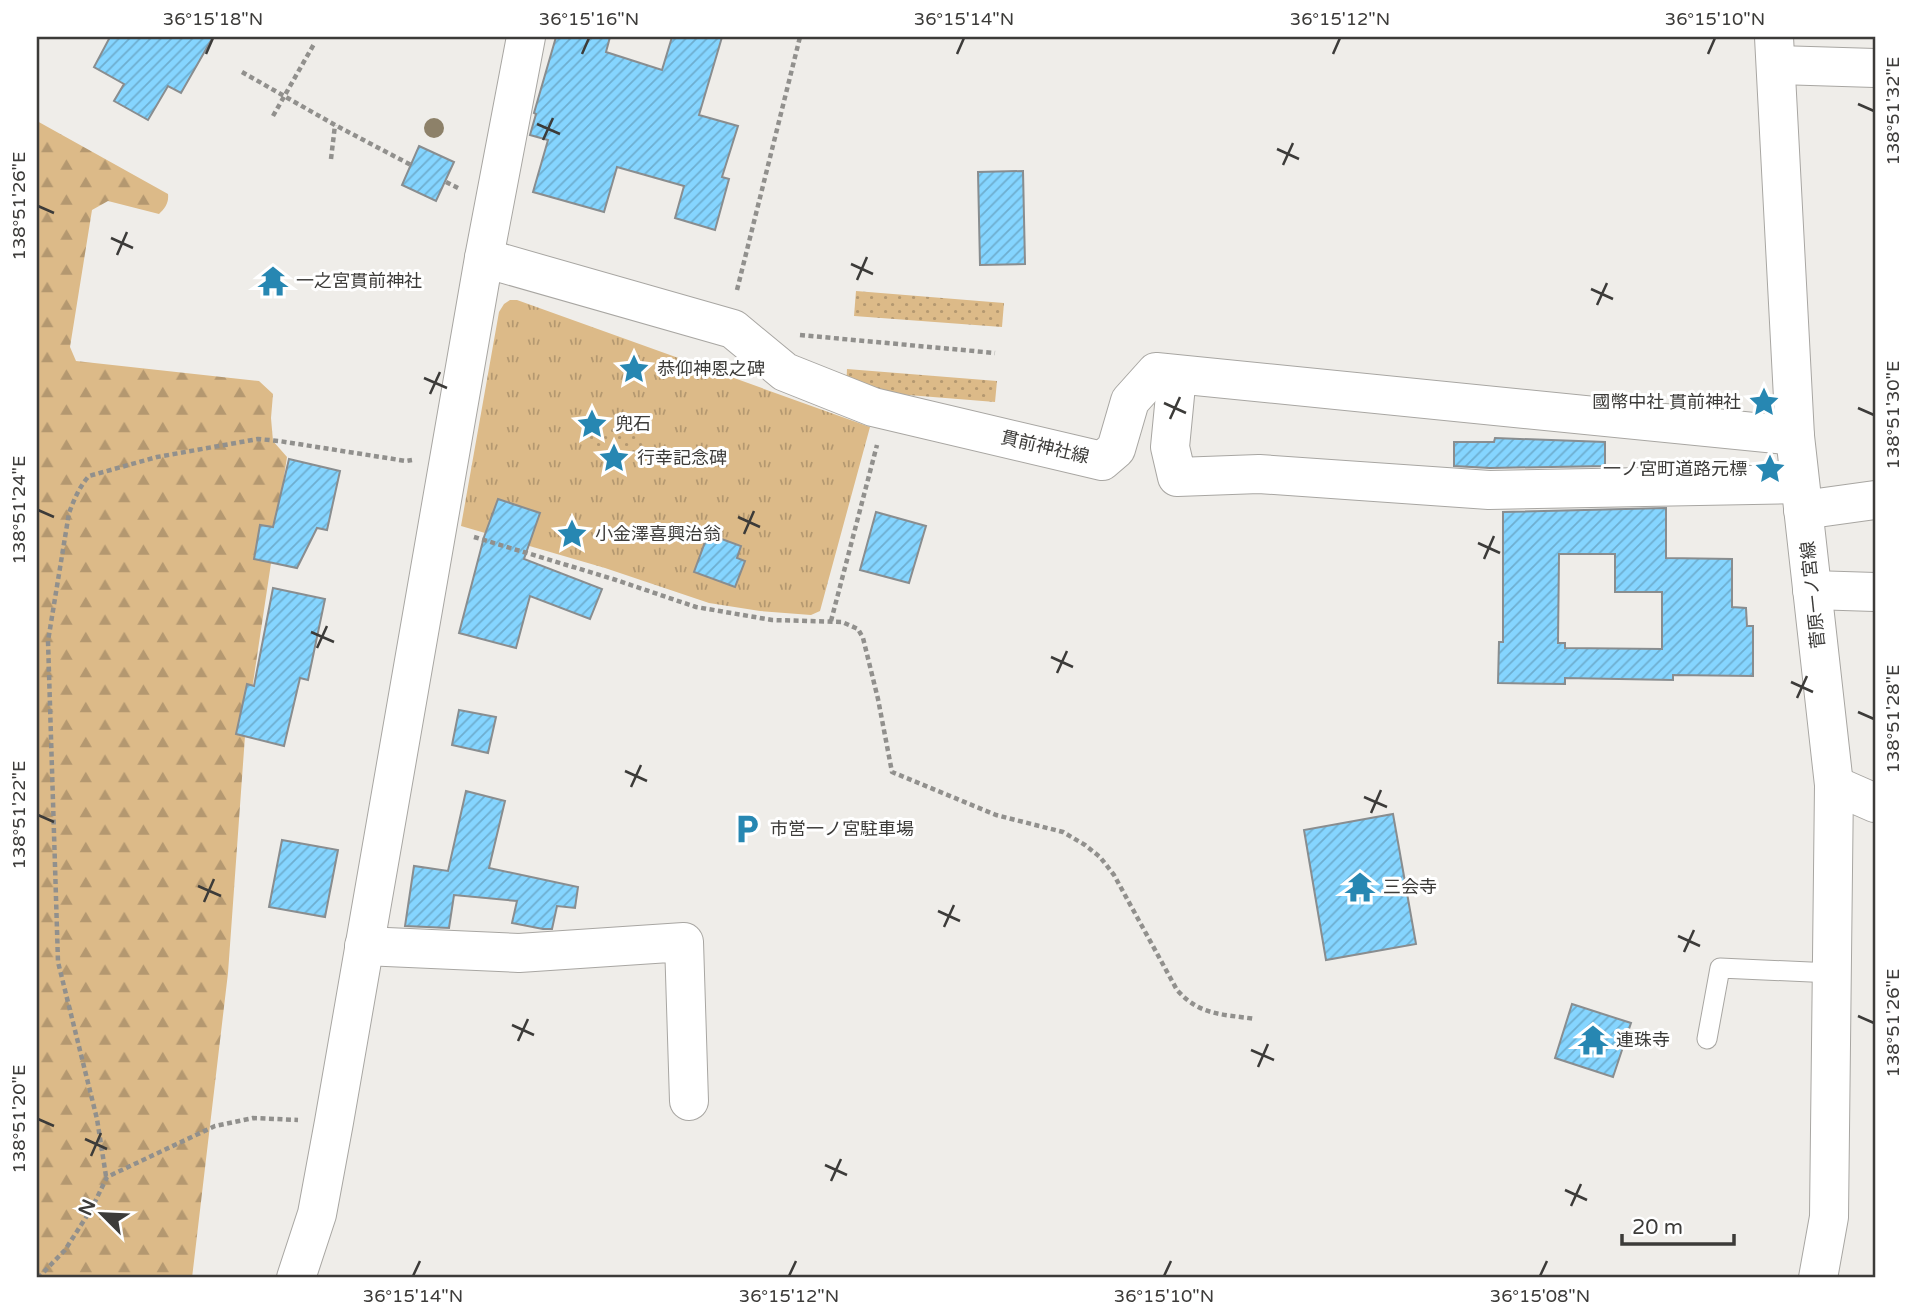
<svg xmlns="http://www.w3.org/2000/svg" width="1912" height="1315" font-family="'Varela Round','Noto Sans JP',sans-serif">
<style>
.grass{fill:url(#grass-tufts)}
.forest{fill:url(#forest-firs)}
.garden{fill:url(#garden-dots)}
.building{fill:url(#building-hatch);stroke:#898d8f;stroke-width:2;fill-rule:evenodd}
.lines{fill:none;stroke-linecap:round;stroke-linejoin:round}
.service-casing{stroke:#a8a6a2;stroke-width:21}
.minor-casing{stroke:#a8a6a2;stroke-width:40}
.tertiary-casing{stroke:#a8a6a2;stroke-width:40}
.secondary-casing{stroke:#a8a6a2;stroke-width:40}
.path{stroke:#91908d;stroke-width:4.5;stroke-dasharray:5 3.5;stroke-linecap:butt}
.service{stroke:#fff;stroke-width:19}
.minor{stroke:#fff;stroke-width:38}
.tertiary{stroke:#fff;stroke-width:38}
.secondary{stroke:#fff;stroke-width:38}
.tree{fill:#8d8169}
.ticks{fill:none;stroke:#3c3b39;stroke-width:2.5}
.labels{text-anchor:middle;stroke-width:6;stroke-linejoin:round;paint-order:stroke}
.poi-label{font-size:18px;fill:#3c3b39;stroke:#fff;text-anchor:start}
.street-label{font-size:18px;fill:#3c3b39;stroke:#fff}
.neatline{fill:none;stroke:#3c3b39;stroke-width:2.5}
.ticks-label{font-size:18px;text-anchor:middle;fill:#3c3b39}
</style>
<defs>
<pattern id="grass-tufts" width="24" height="20" patternUnits="userSpaceOnUse" patternTransform="scale(1.75)"><rect width="24" height="20" fill="#dcba88"/><path d="M3 7l-1-3M5 7V3M7 7l1-3M15 17l-1-3M17 17v-4M19 17l1-3" fill="none" stroke="#b49870"/></pattern>
<pattern id="forest-firs" width="22" height="20" patternUnits="userSpaceOnUse" patternTransform="scale(1.75)"><rect width="22" height="20" fill="#dcba88"/><path d="M5 1l3.5 6h-7zM16 11l3.5 6h-7z" fill="#b49870"/></pattern>
<pattern id="garden-dots" width="8" height="8" patternUnits="userSpaceOnUse" patternTransform="scale(1.75)"><rect width="8" height="8" fill="#dcba88"/><path d="M2 2h.1M6 6h.1" fill="none" stroke="#b49870" stroke-width="1.8" stroke-linecap="round"/></pattern>
<pattern id="building-hatch" width="6" height="6" patternUnits="userSpaceOnUse" patternTransform="scale(1.75)"><rect width="6" height="6" fill="#85d5ff"/><path d="M-1 1l2-2M0 6l6-6M5 7l2-2" fill="none" stroke="#6eaecf"/></pattern>
</defs>
<rect width="100%" height="100%" fill="#efede9"/>
<polygon class="grass" points="510,300 517,300 870,427 820,611 811,615 760,611 709,603 605,568 461,526 499,312 504,304"/>
<path class="forest" d="M37 121 168 194C169 203 165 208 159 214L108 201 92 210 70 347 76 361 259 381 273 394 271 418 273 441 287 457 245 736 228 973 192 1278H37Z"/>
<g class="garden">
<polygon points="856,291 1004,303 1002,327 854,316"/>
<polygon points="847,369 997,381 995,402 846,390"/>
<path d="M608 425C622 426 643 432 650 446 641 472 607 452 591 443 585 428 596 426 608 425Z"/>
</g>
<g class="building">
<polygon points="110,37 213,37 181,93 168,86 148,120 114,101 124,84 94,67"/>
<polygon points="556,37 610,37 606,52 662,70 672,37 722,37 699,115 738,126 722,177 729,179 715,230 675,218 684,186 617,167 604,212 533,192 548,140 530,135 536,114 534,113"/>
<polygon points="419,146 454,162 436,201 402,185"/>
<polygon points="1023,171 1025,264 980,265 978,172"/>
<polygon points="1495,438 1605,442 1605,466 1490,468 1454,466 1454,442 1494,442"/>
<polygon points="289,459 340,471 327,530 317,528 297,568 254,559 260,525 273,527"/>
<polygon points="498,499 540,513 524,559 602,589 590,619 530,596 516,648 459,633 484,537"/>
<path d="M1666 508V558L1732 559V607L1746 608 1747 626H1753V676L1673 675V680L1565 678V684L1498 683 1499 642H1503V512ZM1559 554H1615V592H1662V649L1565 648V643H1558Z"/>
<polygon points="876,512 926,526 909,583 860,570"/>
<polygon points="708,534 741,546 737,558 745,561 735,587 694,572"/>
<polygon points="273,588 325,599 308,680 300,678 284,746 236,734 247,684 254,686"/>
<polygon points="459,710 496,717 488,753 452,745"/>
<polygon points="466,791 505,801 489,868 578,887 575,908 557,906 552,929 543,929 512,923 517,901 454,895 449,928 405,926 414,866 448,871"/>
<polygon points="1393,814 1416,944 1326,960 1304,830"/>
<polygon points="282,840 338,850 325,917 269,907"/>
<polygon points="1572,1004 1631,1023 1613,1077 1555,1058"/>
</g>
<g class="lines">
<g class="service-casing">
<polyline id="service" points="1707,1039 1720,968 1832,973"/>
</g>
<g class="minor-casing">
<g id="minor">
<polyline points="1776,65 1875,68"/>
<polyline points="1177,375 1170,447 1177,477 1259,474 1489,490 1800,484"/>
<polyline points="1803,510 1875,500"/>
<polyline points="1812,590 1875,592"/>
<polyline points="364,946 519,953 684,942 689,1101"/>
<polyline points="296,1278 317,1214 334,1122 484,258 526,37"/>
</g>
</g>
<g class="tertiary-casing">
<polyline id="tertiary" points="1834,785 1875,803"/>
</g>
<g class="secondary-casing">
<g id="secondary">
<polyline points="1774,37 1795,436 1834,785 1829,1217 1818,1278"/>
<polyline points="484,258 733,329 785,372 873,407 1102,461 1116,449 1130,401 1156,372 1795,436"/>
</g>
</g>
<g class="path">
<polyline points="242,72 335,125 411,165"/>
<polyline points="273,116 314,44"/>
<polyline points="331,159 335,125"/>
<polyline points="446,182 458,188"/>
<polyline points="737,290 800,37"/>
<polyline points="800,335 995,353"/>
<path d="M474 537 613 579 696 607 772 620 842 622 858 629 863 638 878 699 892 772 996 815 1063 832 1085 845 1100 857 1114 875 1177 990C1200 1016 1223 1014 1255 1019"/>
<polyline points="831,621 877,445"/>
<path d="M106 1176 97 1119 58 962 48 641 69 513C74 500 79 487 89 476L157 457 258 439 279 441 406 461 412 460"/>
<polyline points="38,1278 65,1250 92,1208 107,1177 215,1126 253,1118 298,1120"/>
</g>
<use href="#service" class="service"/>
<use href="#minor" class="minor"/>
<use href="#tertiary" class="tertiary"/>
<use href="#secondary" class="secondary"/>
</g>
<circle class="tree" cx="434" cy="128" r="10"/>
<path class="ticks" d="M206 54 213 38M582 54 589 38M957 54 964 38M1333 54 1340 38M1708 54 1715 38M1858 104 1874 111M537 124 560 134M543 140 553 118M1277 149 1299 159M1283 165 1293 143M38 206 54 213M111 238 133 248M117 255 127 232M851 264 873 274M857 280 867 257M1591 289 1613 299M1597 305 1607 283M424 378 447 388M430 394 440 372M1164 403 1186 413M1858 408 1874 415M1170 419 1180 397M38 510 54 517M738 517 760 527M744 534 754 511M1478 543 1500 553M1484 559 1494 536M311 632 334 642M317 648 327 626M1051 657 1073 667M1057 673 1067 651M1791 682 1813 692M1797 698 1807 676M1858 712 1874 719M625 771 647 781M631 787 641 765M1364 797 1387 807M1371 813 1381 790M38 815 54 822M198 886 221 896M204 902 214 879M938 911 960 921M944 927 954 905M1678 936 1700 946M1684 952 1694 930M1858 1016 1874 1023M512 1025 534 1035M518 1041 528 1019M1251 1050 1274 1060M1258 1067 1268 1044M38 1119 54 1126M85 1139 107 1149M91 1156 101 1133M825 1165 847 1175M831 1181 841 1159M1565 1190 1587 1200M1571 1206 1581 1184M413 1276 420 1261M789 1276 796 1261M1164 1276 1171 1261M1540 1276 1547 1261"/>
<defs>
<g id="temple-bare" transform="scale(2.415)"><path d="M0-6L5-2H3V0L6.5 2.5H4V6H1.5V3h-3V6H-4V2.5H-6.5L-3 0V-2H-5Z" fill="#2787b2" stroke="#fff" stroke-width="2.5" paint-order="stroke"/></g>
<g id="sight-bare" transform="scale(2.415)"><path d="M0-6L1.8-2.2L6-1.7L2.9 1.2L3.7 5.4L0 3.3L-3.7 5.4L-2.9 1.2L-6-1.7L-1.8-2.2Z" fill="#2787b2" stroke="#fff" stroke-width="2.5" paint-order="stroke"/></g>
<g id="parking-bare" transform="scale(2.415)"><path d="M-3.5-5.5H1a3.5 3.5 0 0 1 0 7H-1V5.5H-3.5ZM-1-3.4V-.6H.8a1.4 1.4 0 0 0 0-2.8Z" fill="#2787b2" stroke="#fff" stroke-width="2.5" paint-order="stroke"/></g>
</defs>
<g fill-rule="evenodd">
<use href="#temple-bare" x="273" y="281"/>
<use href="#sight-bare" x="634" y="369"/>
<use href="#sight-bare" x="1764" y="402"/>
<use href="#sight-bare" x="592" y="424"/>
<use href="#sight-bare" x="614" y="458"/>
<use href="#sight-bare" x="1770" y="469"/>
<use href="#sight-bare" x="572" y="534"/>
<use href="#parking-bare" x="747" y="829"/>
<use href="#temple-bare" x="1360" y="887"/>
<use href="#temple-bare" x="1593" y="1040"/>
</g>
<g class="labels">
<g class="poi-label">
<text x="296" y="287">一之宮貫前神社</text>
<text x="657" y="375">恭仰神恩之碑</text>
<text x="1741" y="408" text-anchor="end">國幣中社 貫前神社</text>
<text x="615" y="430">兜石</text>
<text x="637" y="464">行幸記念碑</text>
<text x="1747" y="475" text-anchor="end">一ノ宮町道路元標</text>
<text x="595" y="540">小金澤喜興治翁</text>
<text x="770" y="835">市営一ノ宮駐車場</text>
<text x="1383" y="893">三会寺</text>
<text x="1616" y="1046">連珠寺</text>
</g>
<g class="street-label">
<text transform="translate(1045 447) rotate(13)" y="6">貫前神社線</text>
<text transform="translate(1813 595) rotate(-96)" y="6">菅原一ノ宮線</text>
</g>
</g>
<rect width="1912" height="1315" fill="none" stroke="#ffffff" stroke-width="77"/>
<g transform="translate(102 1214) rotate(294)" stroke="#ffffff" stroke-width="5" paint-order="stroke">
<path d="M0-5L12 26L0 18L-12 26Z" fill="#3c3b39"/>
<text y="-10" font-size="19" font-weight="bold" text-anchor="middle" fill="#3c3b39">N</text>
</g>
<path d="M1622 1234v10h112v-10" fill="none" stroke="#3c3b39" stroke-width="3.5"/>
<text x="1632" y="1234" font-size="21" fill="#3c3b39" stroke="#ffffff" stroke-width="5" paint-order="stroke">20 m</text>
<rect x="38" y="38" width="1836" height="1238" class="neatline"/>
<g class="ticks-label">
<text x="213" y="25">36°15'18"N</text>
<text x="589" y="25">36°15'16"N</text>
<text x="964" y="25">36°15'14"N</text>
<text x="1340" y="25">36°15'12"N</text>
<text x="1715" y="25">36°15'10"N</text>
<text transform="translate(1893 111) rotate(-90)" y="6">138°51'32"E</text>
<text transform="translate(19 206) rotate(-90)" y="6">138°51'26"E</text>
<text transform="translate(1893 415) rotate(-90)" y="6">138°51'30"E</text>
<text transform="translate(19 510) rotate(-90)" y="6">138°51'24"E</text>
<text transform="translate(1893 719) rotate(-90)" y="6">138°51'28"E</text>
<text transform="translate(19 815) rotate(-90)" y="6">138°51'22"E</text>
<text transform="translate(1893 1023) rotate(-90)" y="6">138°51'26"E</text>
<text transform="translate(19 1119) rotate(-90)" y="6">138°51'20"E</text>
<text x="413" y="1302">36°15'14"N</text>
<text x="789" y="1302">36°15'12"N</text>
<text x="1164" y="1302">36°15'10"N</text>
<text x="1540" y="1302">36°15'08"N</text>
</g>
</svg>
